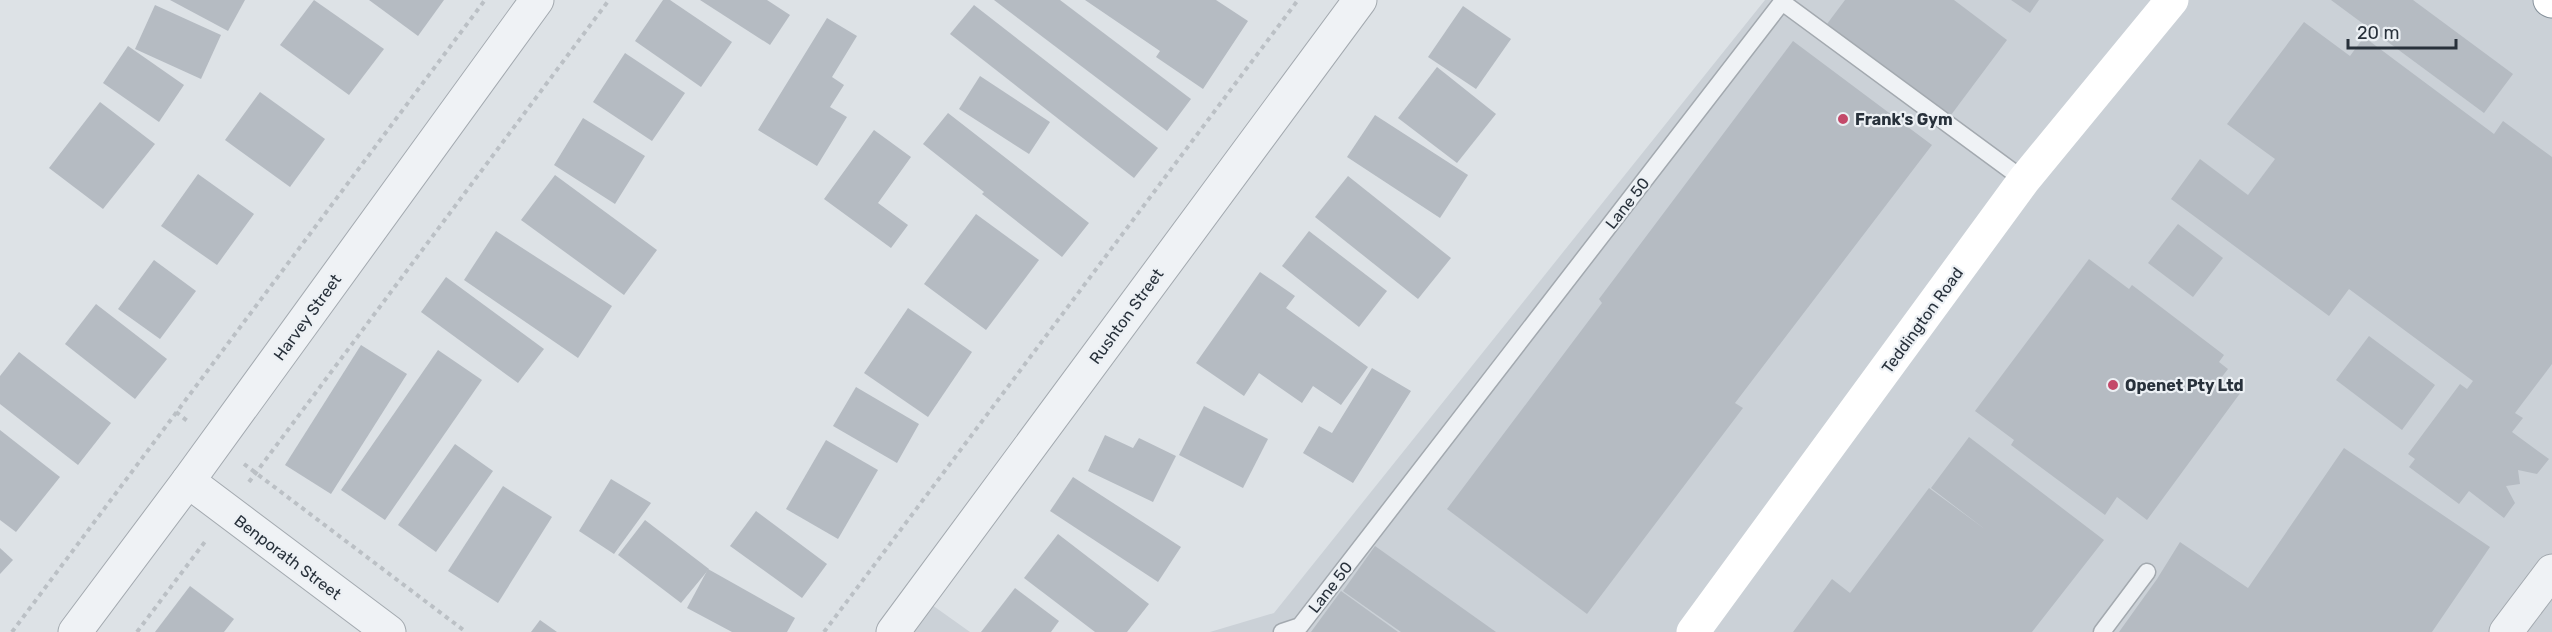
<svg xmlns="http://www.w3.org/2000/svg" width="2552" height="632" font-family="Rubik,sans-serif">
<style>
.built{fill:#cbd1d7}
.building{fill:#b5bbc2}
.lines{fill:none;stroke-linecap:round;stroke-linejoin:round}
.lane-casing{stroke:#a3a9af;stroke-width:19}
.street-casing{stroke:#a3a9af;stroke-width:35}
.highway-casing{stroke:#86919b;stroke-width:35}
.path{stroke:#bbc0c5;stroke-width:4;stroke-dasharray:4.5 4.5;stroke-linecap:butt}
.lane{stroke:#eff2f5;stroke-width:16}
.street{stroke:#eff2f5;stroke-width:33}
.secondary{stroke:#fff;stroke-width:33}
.highway{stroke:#fff;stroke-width:33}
.poi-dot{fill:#c4496a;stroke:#ecf0f4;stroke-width:2}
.labels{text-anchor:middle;stroke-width:4.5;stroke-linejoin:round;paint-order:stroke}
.poi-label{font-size:16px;font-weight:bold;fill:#28313b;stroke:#ecf0f4;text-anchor:start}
.street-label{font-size:16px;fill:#28313b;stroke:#ecf0f4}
</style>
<rect width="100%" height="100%" fill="#dde2e6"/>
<g class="built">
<polygon points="1765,0 2552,0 2552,632 1210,632 1274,613"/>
<polygon points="932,605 970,632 911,632"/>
</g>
<g class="building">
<polygon points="170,0 245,0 228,31"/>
<polygon points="314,0 384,49 349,95 280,45"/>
<polygon points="369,0 444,0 418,36"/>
<polygon points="663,0 670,0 732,42 701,87 635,41"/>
<polygon points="700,0 767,0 790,15 770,45"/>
<polygon points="994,0 1060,0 1191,99 1167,131"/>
<polygon points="1085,0 1216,0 1248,21 1203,89 1156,57 1160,51"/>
<polygon points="1845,0 1954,0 2007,40 1951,115 1827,24"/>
<polygon points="2011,0 2039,0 2030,13"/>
<polygon points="2331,0 2413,0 2513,74 2484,113"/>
<polygon points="155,5 221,35 201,79 135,49"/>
<polygon points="974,5 1158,148 1134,178 950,34"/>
<polygon points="1463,6 1511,39 1476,89 1428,57"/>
<polygon points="827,18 857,36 832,77 844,85 830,107 847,117 817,166 758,130"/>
<polygon points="2304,22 2350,56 2364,37 2494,134 2503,121 2552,157 2552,364 2515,413 2523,418 2512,432 2549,459 2537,474 2518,470 2520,484 2506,486 2515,503 2504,518 2469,491 2459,504 2409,467 2415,459 2408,454 2460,384 2467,389 2473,381 2349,289 2329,316 2171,199 2200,159 2248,195 2275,159 2227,124"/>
<polygon points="1793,41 1932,145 1735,403 1743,408 1587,614 1447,509 1602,303 1599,299"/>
<polygon points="128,46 184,85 159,122 103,83"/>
<polygon points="625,53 685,93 652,141 593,102"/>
<polygon points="1437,67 1496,114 1457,163 1398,118"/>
<polygon points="980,76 1050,122 1029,154 959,109"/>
<polygon points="260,92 325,139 290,187 225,140"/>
<polygon points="100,102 155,144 103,209 49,168"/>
<polygon points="948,113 1089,223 1062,257 982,194 984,192 923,144"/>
<polygon points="1375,115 1468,175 1440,218 1347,157"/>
<polygon points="583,118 645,156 615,204 554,165"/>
<polygon points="874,130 911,157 878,203 908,225 891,248 824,199"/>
<polygon points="198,174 254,214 217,265 161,226"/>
<polygon points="555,175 657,250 624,295 521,220"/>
<polygon points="1348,176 1451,258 1418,299 1315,217"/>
<polygon points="976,214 1039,260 986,330 924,284"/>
<polygon points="2178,224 2223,258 2193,297 2148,263"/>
<polygon points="496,231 612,306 578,358 464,280"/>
<polygon points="1309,231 1387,291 1359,327 1282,266"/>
<polygon points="2089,259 2129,289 2132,285 2224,355 2219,362 2228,369 2221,378 2241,392 2147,520 2117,497 2105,515 2011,445 2014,440 1975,411"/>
<polygon points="154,260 196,291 160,339 118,309"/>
<polygon points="1260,272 1295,296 1286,308 1368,367 1341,405 1313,386 1302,403 1259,373 1244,396 1196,363"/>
<polygon points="446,277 544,349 518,383 421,312"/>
<polygon points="96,304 167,359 135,399 65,344"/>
<polygon points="908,308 972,352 928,417 864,373"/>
<polygon points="2369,336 2435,385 2402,430 2336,380"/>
<polygon points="361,345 407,374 331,494 285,465"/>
<polygon points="438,350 482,380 385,520 341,490"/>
<polygon points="19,352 111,423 78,465 0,404 0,376"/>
<polygon points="1372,368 1411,391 1353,483 1303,453 1319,426 1332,433"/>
<polygon points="856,387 919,424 897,463 833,426"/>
<polygon points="1204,406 1268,439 1243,488 1179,455"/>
<polygon points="0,430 60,477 16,532 0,520"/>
<polygon points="1105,435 1133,448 1139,438 1176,456 1153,502 1088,471"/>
<polygon points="1969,437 2104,540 2032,632 1793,632 1832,579 1850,593 1929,488 1986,530 1931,488"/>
<polygon points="826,440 878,470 838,539 786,509"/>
<polygon points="455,444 493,471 436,552 398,525"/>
<polygon points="2344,448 2490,547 2432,632 2119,632 2157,579 2180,542 2248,588"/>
<polygon points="1073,477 1181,547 1158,582 1050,511"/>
<polygon points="611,479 651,503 614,554 579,531"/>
<polygon points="503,486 552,517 498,603 448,571"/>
<polygon points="756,511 827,564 802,598 730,546"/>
<polygon points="645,520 709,569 681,603 618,555"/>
<polygon points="1058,534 1149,604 1127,632 1095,632 1024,578"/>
<polygon points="1375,546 1496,632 1401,632 1343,591"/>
<polygon points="0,548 13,560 0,574"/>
<polygon points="708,569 795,618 787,632 732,632 687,608"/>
<polygon points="190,586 234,619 224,632 155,632"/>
<polygon points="1015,588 1059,621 1051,632 981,632"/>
<polygon points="1341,591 1398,632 1311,632"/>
<polygon points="540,620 557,632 531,632"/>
</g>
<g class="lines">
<g class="lane-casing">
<g id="lane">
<polyline points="1282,632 1300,626 1782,2 2024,180"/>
<polyline points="2102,632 2147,572"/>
</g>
</g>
<g class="street-casing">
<g id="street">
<polyline points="188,481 389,632"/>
<polyline points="75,632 188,481 537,0"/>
<polyline points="893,632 1360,0"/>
<polyline points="2506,632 2552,571"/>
</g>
</g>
<g class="highway-casing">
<polyline id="highway" points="2550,0 2552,1"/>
</g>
<g class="path">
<polyline points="176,412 190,423"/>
<polyline points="244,464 466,632"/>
<polyline points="249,482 609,0"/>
<polyline points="12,632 485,0"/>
<polyline points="137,632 207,539"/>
<polyline points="824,632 1298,0"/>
</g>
<use href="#lane" class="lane"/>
<use href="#street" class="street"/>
<polyline class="secondary" points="1693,632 2024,180 2172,0"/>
<use href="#highway" class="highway"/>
</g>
<g class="poi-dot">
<circle cx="1843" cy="119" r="6"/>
<circle cx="2113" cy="385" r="6"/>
</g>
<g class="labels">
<g class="poi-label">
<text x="1855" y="125">Frank's Gym</text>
<text x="2125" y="391">Openet Pty Ltd</text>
</g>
<g class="street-label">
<text transform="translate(1627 203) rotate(-52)" y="6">Lane 50</text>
<text transform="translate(1126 316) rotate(-54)" y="6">Rushton Street</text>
<text transform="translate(307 317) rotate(-54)" y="6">Harvey Street</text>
<text transform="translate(1922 320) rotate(-54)" y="6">Teddington Road</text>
<text transform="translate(288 557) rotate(37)" y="6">Benporath Street</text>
<text transform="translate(1330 587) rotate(-52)" y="6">Lane 50</text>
</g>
</g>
<path d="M2348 39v9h108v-9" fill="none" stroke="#28313b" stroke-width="3"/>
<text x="2357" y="39" font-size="18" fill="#28313b" stroke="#ecf0f4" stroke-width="4.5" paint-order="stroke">20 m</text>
</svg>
